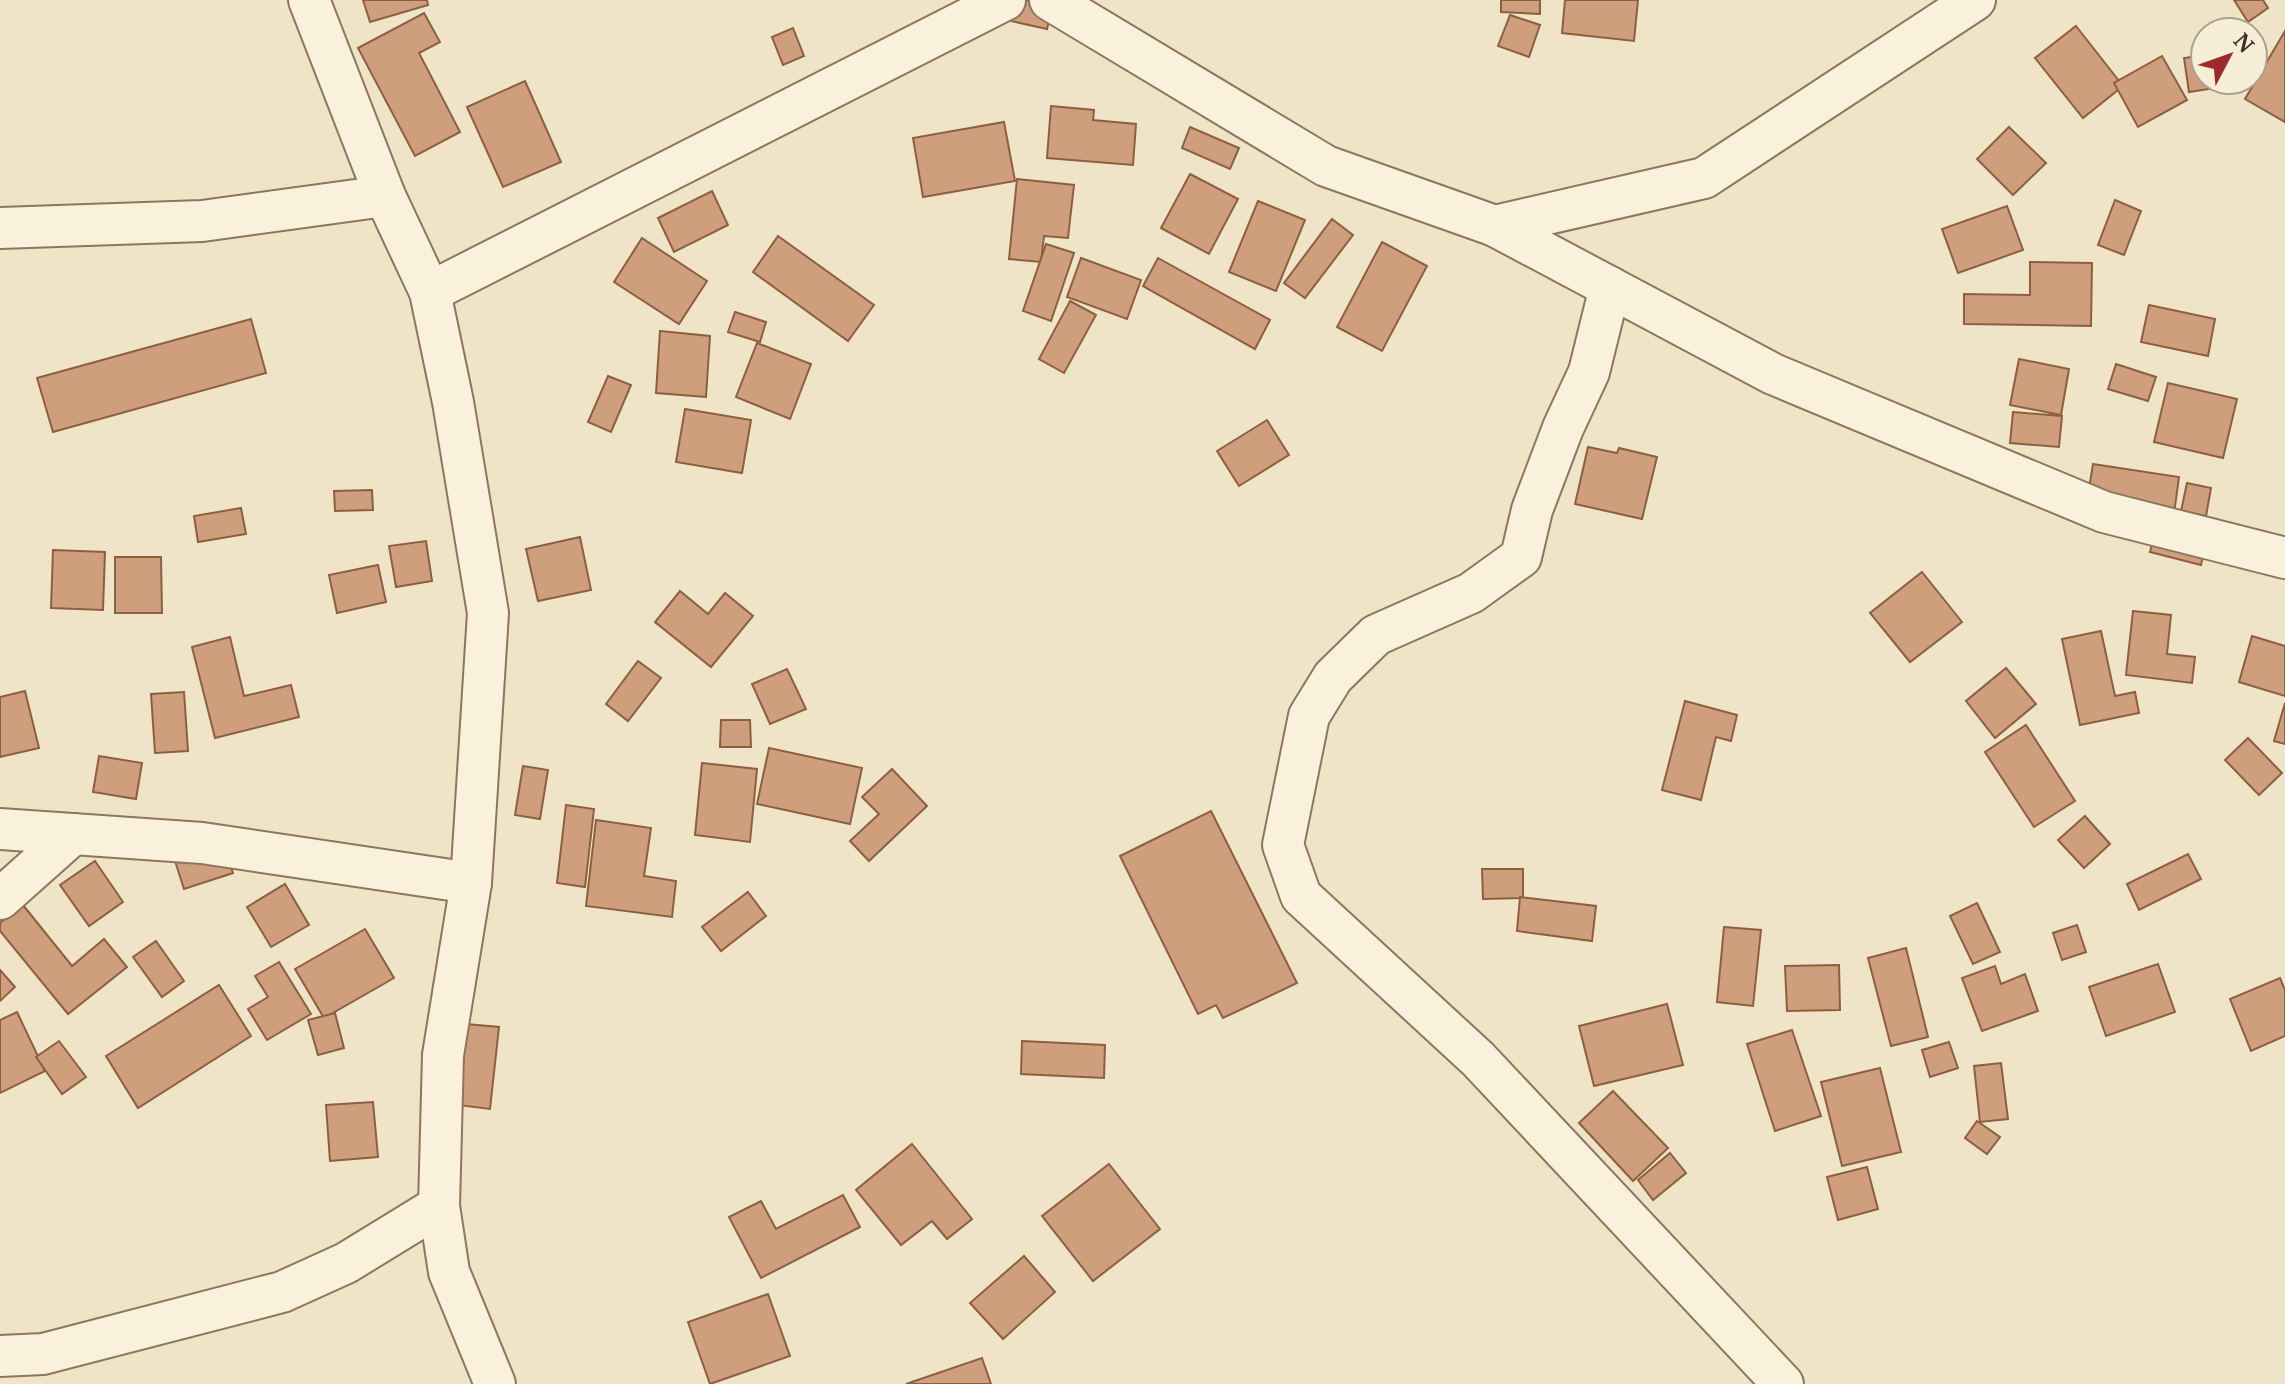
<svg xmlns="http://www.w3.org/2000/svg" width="2285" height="1384" font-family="'Noto Serif',serif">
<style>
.building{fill:#cf9f7d;stroke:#8d5f41;stroke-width:2}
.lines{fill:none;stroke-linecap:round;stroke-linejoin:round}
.street-casing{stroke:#8d765c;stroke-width:44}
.street{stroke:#faf1dc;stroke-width:40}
</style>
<rect width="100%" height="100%" fill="#f0e4c8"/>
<g class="building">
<polygon points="363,0 427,0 428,5 370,22"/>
<polygon points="1016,0 1054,0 1047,29 1011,21"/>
<polygon points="1501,0 1540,0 1540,14 1501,12"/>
<polygon points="1565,0 1638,0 1634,41 1562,33"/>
<polygon points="2234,0 2263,0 2268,8 2248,22"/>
<polygon points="424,13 440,42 419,53 460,132 415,156 358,48"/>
<polygon points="1510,15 1540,25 1529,57 1498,46"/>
<polygon points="2076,26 2123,86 2083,118 2035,58"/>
<polygon points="793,28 804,56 783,65 772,37"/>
<polygon points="2285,31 2285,122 2245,99"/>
<polygon points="2205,55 2205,80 2227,80 2228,86 2189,92 2184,58"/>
<polygon points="2162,56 2187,100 2138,127 2114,83"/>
<polygon points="525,81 561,162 503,187 467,107"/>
<polygon points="1051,106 1094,110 1093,120 1136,124 1133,165 1047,158"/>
<polygon points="1004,122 1015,181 923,197 913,138"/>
<polygon points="1190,127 1239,148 1230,169 1182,148"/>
<polygon points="2009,127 2046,163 2013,195 1977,159"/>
<polygon points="1190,174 1238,199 1209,254 1161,228"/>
<polygon points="1017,179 1074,185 1068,238 1044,236 1041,262 1009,259"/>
<polygon points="712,191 728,225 674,252 658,218"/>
<polygon points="2115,200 2141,211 2124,255 2098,245"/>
<polygon points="1258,201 1305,220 1276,291 1229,272"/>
<polygon points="2007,206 2023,250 1958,273 1942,229"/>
<polygon points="1332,219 1353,235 1305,298 1284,283"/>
<polygon points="778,236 874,305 848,341 753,272"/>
<polygon points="642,238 707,281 679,324 614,282"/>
<polygon points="1382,242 1427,266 1382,351 1337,327"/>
<polygon points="1046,244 1074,253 1051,321 1023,311"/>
<polygon points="1081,258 1141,280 1127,319 1067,297"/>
<polygon points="1158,258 1270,320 1255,349 1143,286"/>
<polygon points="2030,262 2092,263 2091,326 1964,324 1964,294 2030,295"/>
<polygon points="1070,301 1096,315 1064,373 1039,359"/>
<polygon points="2149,305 2215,319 2208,356 2141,342"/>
<polygon points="735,312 766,322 760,342 728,332"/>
<polygon points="251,319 266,373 53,432 37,378"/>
<polygon points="660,331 710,336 706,397 656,393"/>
<polygon points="757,343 811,364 790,419 736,397"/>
<polygon points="2019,359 2069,369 2061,415 2010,405"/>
<polygon points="2116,364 2156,377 2148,401 2108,389"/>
<polygon points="608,376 631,385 611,432 588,422"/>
<polygon points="2168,383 2237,399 2223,458 2154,442"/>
<polygon points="685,409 751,420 742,473 676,462"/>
<polygon points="2013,412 2062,416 2059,447 2010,443"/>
<polygon points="1267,420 1289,455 1239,486 1217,451"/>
<polygon points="1588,447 1617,453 1619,448 1657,457 1642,519 1575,504"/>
<polygon points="2093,464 2179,477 2174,514 2087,501"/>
<polygon points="2187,483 2211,488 2206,516 2181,511"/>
<polygon points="372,490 373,510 335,511 334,491"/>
<polygon points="241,508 246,534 198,542 194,516"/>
<polygon points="2155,531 2206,543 2201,565 2150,552"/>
<polygon points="580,537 591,590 538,601 526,549"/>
<polygon points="426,541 432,581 396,587 389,546"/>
<polygon points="53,550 105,552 103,610 51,608"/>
<polygon points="115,557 161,557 162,613 115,613"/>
<polygon points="378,565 386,602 337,613 329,575"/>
<polygon points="1922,572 1962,622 1910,662 1870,613"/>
<polygon points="680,591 708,614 725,593 753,616 711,667 655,622"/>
<polygon points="2133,611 2171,615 2167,654 2195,657 2192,683 2126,675"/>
<polygon points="2101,631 2115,696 2135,692 2139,713 2080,725 2062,639"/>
<polygon points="2252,636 2285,646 2285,696 2239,682"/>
<polygon points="230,637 244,696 291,685 299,717 215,738 192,647"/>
<polygon points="638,661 661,678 628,721 606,704"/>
<polygon points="2006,668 2036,704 1995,738 1966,701"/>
<polygon points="787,669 806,709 770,724 752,684"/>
<polygon points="25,691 39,748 0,757 0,697"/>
<polygon points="184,692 188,751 155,753 151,694"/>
<polygon points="1685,701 1737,715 1731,741 1716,737 1701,800 1662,790"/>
<polygon points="2285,703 2285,744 2274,741"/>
<polygon points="721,720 750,720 751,747 720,747"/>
<polygon points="2026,725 2075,801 2034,827 1985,752"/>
<polygon points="2248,738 2282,773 2259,795 2225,760"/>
<polygon points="769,748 862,768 850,824 757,804"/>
<polygon points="99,756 142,763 136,799 93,792"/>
<polygon points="702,763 757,769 750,842 695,835"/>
<polygon points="523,766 548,770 540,819 515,815"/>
<polygon points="892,769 927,806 869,861 850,841 879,814 862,797"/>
<polygon points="566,805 594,809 585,887 557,883"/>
<polygon points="1211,811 1297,983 1223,1018 1216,1005 1198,1014 1120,856"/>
<polygon points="2085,816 2110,844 2084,868 2058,840"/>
<polygon points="596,820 651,828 644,876 676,881 672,917 586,906"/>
<polygon points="223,845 233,873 184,889 175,861"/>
<polygon points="2188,854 2201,879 2139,910 2127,884"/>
<polygon points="95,861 123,902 89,926 60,885"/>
<polygon points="1482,869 1523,869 1523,898 1483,899"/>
<polygon points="285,884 309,925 271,947 247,907"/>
<polygon points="748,892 766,916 721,951 702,927"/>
<polygon points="1520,897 1596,906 1592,941 1517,931"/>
<polygon points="1977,903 2000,952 1973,964 1950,916"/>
<polygon points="23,905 72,966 104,939 127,967 68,1014 0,931 0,923"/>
<polygon points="2077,925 2086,952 2062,960 2053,933"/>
<polygon points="1724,927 1761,930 1753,1006 1717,1002"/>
<polygon points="365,929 394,978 324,1018 295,969"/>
<polygon points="156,941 184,981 162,997 133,957"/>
<polygon points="1906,948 1928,1037 1891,1046 1868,958"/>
<polygon points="279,962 311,1014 267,1040 248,1009 268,997 255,976"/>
<polygon points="2158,964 2175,1012 2106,1036 2089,987"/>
<polygon points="1839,965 1840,1010 1787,1011 1785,966"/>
<polygon points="1995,966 2001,984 2025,974 2038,1011 1982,1031 1962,978"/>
<polygon points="0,970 15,987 0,1001"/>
<polygon points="2280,978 2285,990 2285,1036 2251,1051 2230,999"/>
<polygon points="219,985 251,1036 138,1108 106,1056"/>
<polygon points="1667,1004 1683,1065 1594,1086 1579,1026"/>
<polygon points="17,1012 45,1071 0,1093 0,1020"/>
<polygon points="335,1013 344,1048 318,1055 308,1020"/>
<polygon points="466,1024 499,1027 490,1109 458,1105"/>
<polygon points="1792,1030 1821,1116 1775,1131 1747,1044"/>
<polygon points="59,1041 86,1077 62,1094 36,1057"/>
<polygon points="1022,1041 1105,1045 1104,1078 1021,1074"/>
<polygon points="1949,1042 1958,1068 1930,1077 1922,1050"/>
<polygon points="2001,1063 2008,1119 1980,1122 1974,1066"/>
<polygon points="1880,1068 1901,1152 1842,1166 1821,1082"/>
<polygon points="1613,1091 1668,1148 1633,1181 1579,1123"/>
<polygon points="373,1102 378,1157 330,1161 326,1105"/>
<polygon points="1977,1121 2000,1137 1987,1154 1965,1138"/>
<polygon points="912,1144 972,1219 947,1239 932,1221 901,1245 856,1190"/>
<polygon points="1670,1153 1686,1173 1653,1200 1638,1180"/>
<polygon points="1109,1164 1160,1229 1093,1281 1042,1216"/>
<polygon points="1867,1167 1878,1209 1838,1220 1827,1177"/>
<polygon points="843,1195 860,1227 761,1278 729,1217 761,1201 776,1229"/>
<polygon points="1024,1256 1055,1292 1003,1339 970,1303"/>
<polygon points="768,1294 790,1356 710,1384 688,1322"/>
<polygon points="982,1358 991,1384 906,1384"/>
</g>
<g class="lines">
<g class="street-casing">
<g id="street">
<polyline points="309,0 385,196 430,292 453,402 488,613 471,883 443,1055 439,1206 449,1272 495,1384"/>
<polyline points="1050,0 1326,166 1495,226 1773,374 2104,512 2285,558"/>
<polyline points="1495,226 1704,178 1975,0"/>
<polyline points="0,228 202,221 385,196"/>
<polyline points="1610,287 1589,372 1563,428 1532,510 1521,557 1471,593 1376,635 1333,677 1309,716 1283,845 1301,896 1478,1059 1783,1384"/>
<polyline points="430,292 1005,0"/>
<polyline points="0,829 202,843 471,883"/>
<polyline points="0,899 73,834"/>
<polyline points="0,1356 43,1354 282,1292 346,1263 439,1206"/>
</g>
</g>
<use href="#street" class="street"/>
</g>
<g transform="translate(2229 56) rotate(49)"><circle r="38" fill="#f7eed8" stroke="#ada18e" stroke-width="2"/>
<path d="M0-6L14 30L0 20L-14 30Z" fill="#9e2a2b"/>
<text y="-12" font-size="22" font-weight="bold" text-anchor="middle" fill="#3d2e20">N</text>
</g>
</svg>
